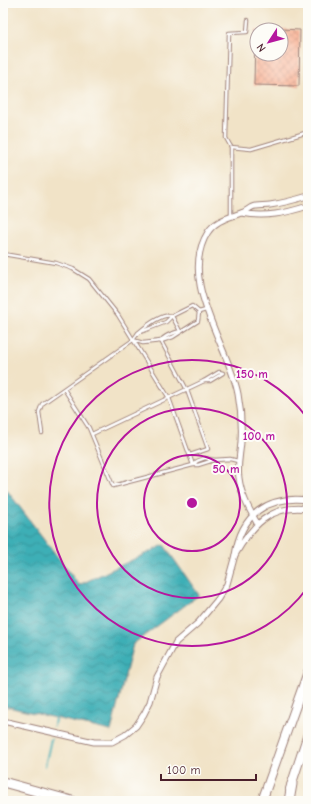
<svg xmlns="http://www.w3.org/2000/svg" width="311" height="804" font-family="'Comic Neue',sans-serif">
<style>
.water{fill:url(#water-waves);stroke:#446770}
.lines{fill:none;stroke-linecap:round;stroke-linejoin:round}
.stream{stroke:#3eafb6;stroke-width:2}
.building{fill:url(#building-cross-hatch)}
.lane-casing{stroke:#9e8179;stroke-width:4.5}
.street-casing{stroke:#9e8179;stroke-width:7}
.primary-casing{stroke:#9e8179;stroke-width:10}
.highway-casing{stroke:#9e8179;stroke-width:11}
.lane{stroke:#fff;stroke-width:2.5}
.street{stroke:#fff;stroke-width:5}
.primary{stroke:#fff;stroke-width:8}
.highway{stroke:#fff;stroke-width:9}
.ring{fill:none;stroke:#b5179e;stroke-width:2}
.centre{fill:#b5179e;stroke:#fdfcf7;stroke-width:2}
.ring-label{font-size:12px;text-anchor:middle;font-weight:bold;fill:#b5179e;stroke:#fdfcf7;stroke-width:4;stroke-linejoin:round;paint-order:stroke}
</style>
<defs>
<pattern id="water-waves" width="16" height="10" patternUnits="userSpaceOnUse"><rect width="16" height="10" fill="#3eafb6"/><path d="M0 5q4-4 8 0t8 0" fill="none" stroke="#368e94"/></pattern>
<pattern id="building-cross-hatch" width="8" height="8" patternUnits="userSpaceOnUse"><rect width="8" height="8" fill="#f8aa8b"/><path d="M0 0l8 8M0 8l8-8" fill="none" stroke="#cb8a72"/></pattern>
</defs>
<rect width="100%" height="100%" fill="#fdfcf7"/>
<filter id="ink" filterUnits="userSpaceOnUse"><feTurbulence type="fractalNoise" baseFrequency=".025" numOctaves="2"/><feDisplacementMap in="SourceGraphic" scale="8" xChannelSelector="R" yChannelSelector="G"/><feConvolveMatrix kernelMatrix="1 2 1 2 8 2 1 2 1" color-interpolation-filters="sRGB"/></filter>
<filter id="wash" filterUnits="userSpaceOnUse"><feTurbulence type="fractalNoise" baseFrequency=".012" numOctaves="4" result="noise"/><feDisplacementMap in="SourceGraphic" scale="16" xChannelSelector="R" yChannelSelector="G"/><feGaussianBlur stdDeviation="0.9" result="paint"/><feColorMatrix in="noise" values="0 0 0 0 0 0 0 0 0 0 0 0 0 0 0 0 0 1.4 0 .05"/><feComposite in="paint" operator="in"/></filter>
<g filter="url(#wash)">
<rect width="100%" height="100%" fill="#f1e3c7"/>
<polygon class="water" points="3,485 79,585 164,545 199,595 133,644 111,731 4,706 5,609 3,604"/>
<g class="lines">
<g class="stream">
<polyline points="54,726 55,718"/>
<polyline points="45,766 51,739"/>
</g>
</g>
<g id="blocks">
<polygon class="building" points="255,29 257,29 257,54 281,54 281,29 300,30 299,86 254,85"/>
</g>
</g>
<g filter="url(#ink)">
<use href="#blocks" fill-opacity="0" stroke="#9e8179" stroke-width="1"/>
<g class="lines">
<g class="lane-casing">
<g id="lane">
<polyline points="231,147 226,138 229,33 247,32 248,20"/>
<polyline points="231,216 231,147 251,149 305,133"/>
<polyline points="3,254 56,263 73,269 89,279 118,315 169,398 193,465 113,486 89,428 64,389"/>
<polyline points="199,312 206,310"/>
<path d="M138 333C145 327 162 313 172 316L180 331C174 333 164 335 161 341"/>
<polyline points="133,340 138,333 166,322 172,316 192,306 199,312"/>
<polyline points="161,341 173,337 198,321 199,312"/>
<polygon points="219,372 223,373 210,381 204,381"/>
<polyline points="42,433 39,412 42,404 133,340 143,343 161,341 187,390 208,449 190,455"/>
<polyline points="92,434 204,381"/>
<polygon points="205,458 214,460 198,465 193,465 197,461"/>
<polyline points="214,460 230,459 238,461"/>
</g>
</g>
<g class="street-casing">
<g id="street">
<path d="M242 213C265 218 286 213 308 206"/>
<path d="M307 509C270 504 251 527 235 555 241 515 267 495 308 500"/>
<path d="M257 523C249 509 241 495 239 478 237 466 240 455 241 442 242 426 241 410 238 394 229 346 177 281 208 232 216 220 228 218 241 213 245 212 248 209 252 207 257 205 264 206 270 205 283 203 295 200 308 196"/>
<polyline points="3,721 94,742 112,742 125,735 136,726 144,714 150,702 157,677 176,642 198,623 218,599 227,584 235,555"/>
</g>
</g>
<g class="primary-casing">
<g id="primary">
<polyline points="305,508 308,510"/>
<polyline points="290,789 308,734"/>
<polyline points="262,801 308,672"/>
</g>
</g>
<g class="highway-casing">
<g id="highway">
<polyline points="3,782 72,801"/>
<polyline points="289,801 292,784"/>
</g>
</g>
<use href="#lane" class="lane"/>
<use href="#street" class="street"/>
<use href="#primary" class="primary"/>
<use href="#highway" class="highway"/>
</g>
</g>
<g class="ring">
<circle cx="192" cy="503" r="48"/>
<circle cx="192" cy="503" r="95"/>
<path d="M308 587A143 143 0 1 1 308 419"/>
</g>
<circle cx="192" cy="503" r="6" class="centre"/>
<g class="ring-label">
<text x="252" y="378">150 m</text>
<text x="259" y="440">100 m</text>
<text x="226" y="473">50 m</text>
</g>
<rect width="311" height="804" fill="none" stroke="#fdfcf7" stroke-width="16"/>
<g transform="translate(269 42) rotate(234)"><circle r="19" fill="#fdfcf7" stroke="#b5a4a5"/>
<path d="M0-3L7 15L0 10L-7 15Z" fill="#b5179e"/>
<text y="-6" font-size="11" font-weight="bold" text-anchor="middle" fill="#4a1f2b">N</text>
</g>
<path d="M161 774v6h95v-6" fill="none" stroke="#4a1f2b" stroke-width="2"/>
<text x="167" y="774" font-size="12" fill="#4a1f2b" stroke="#fdfcf7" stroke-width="3" paint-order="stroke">100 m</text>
</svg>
